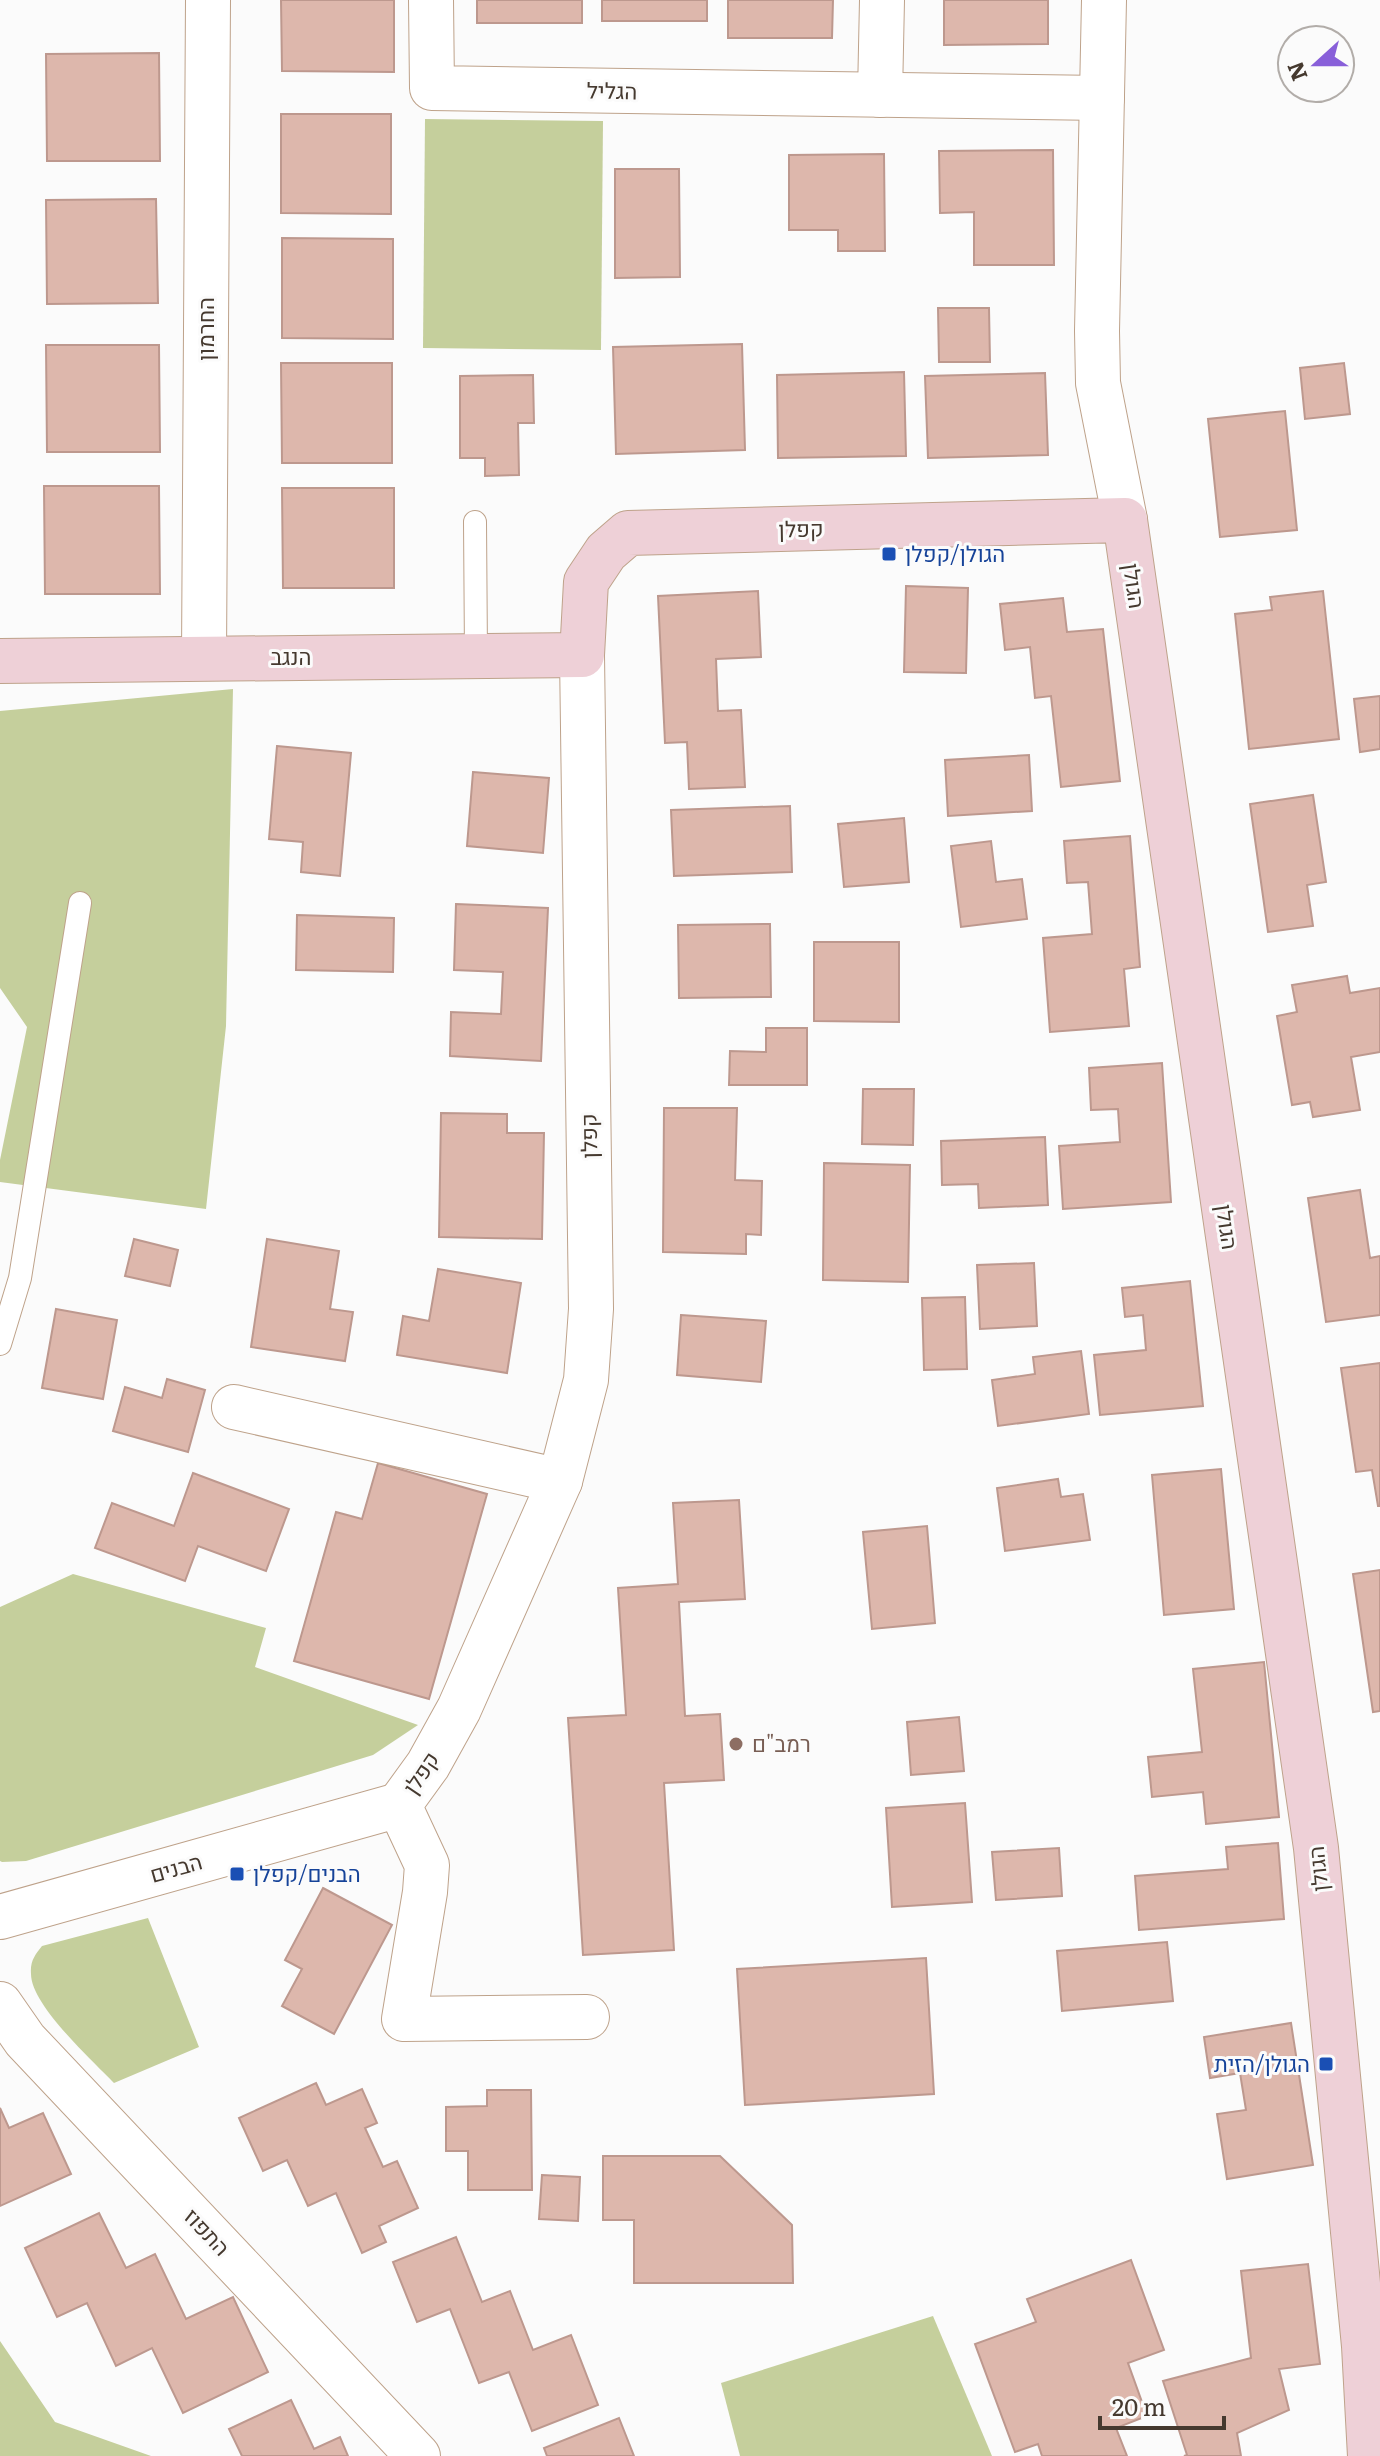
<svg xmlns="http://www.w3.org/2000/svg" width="1380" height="2456" font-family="Literata,Heebo,serif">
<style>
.green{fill:#c5cf9c}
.building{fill:#ddb7ac;stroke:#bd988e;stroke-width:2}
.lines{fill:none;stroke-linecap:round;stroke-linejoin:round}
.lane-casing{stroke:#bea28a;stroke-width:24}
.street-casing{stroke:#bea28a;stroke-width:46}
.secondary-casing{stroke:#bea28a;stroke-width:46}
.lane{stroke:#fff;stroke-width:22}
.street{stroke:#fff;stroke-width:44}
.secondary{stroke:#eed0d7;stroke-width:44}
.transit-dot{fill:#1a4fb4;stroke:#fbfbfb;stroke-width:3}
.education-dot{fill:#8d6e63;stroke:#fbfbfb;stroke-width:3}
.labels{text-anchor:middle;stroke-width:6;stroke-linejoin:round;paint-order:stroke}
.street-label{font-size:22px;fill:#45392f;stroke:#fbfbfb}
.transit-label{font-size:22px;fill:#164399;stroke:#fbfbfb;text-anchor:start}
.education-label{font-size:22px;fill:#785e54;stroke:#fbfbfb;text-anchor:start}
</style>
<rect width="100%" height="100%" fill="#fbfbfb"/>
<g class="green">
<polygon points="425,119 603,121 601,350 423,348"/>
<polygon points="233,689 226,1026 206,1209 0,1182 0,1160 27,1027 0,988 0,711"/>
<polygon points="73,1574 266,1628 255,1667 418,1725 373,1755 26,1861 2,1862 0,1861 0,1607"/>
<path d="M148 1918 199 2047 114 2083C92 2060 31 2005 31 1974 30 1961 35 1955 42 1946Z"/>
<polygon points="933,2316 992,2456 740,2456 721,2383"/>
<polygon points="0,2341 55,2422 151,2456 0,2456"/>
</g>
<g class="building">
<polygon points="281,0 394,0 394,72 282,71"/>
<rect x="477" y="0" width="105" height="23"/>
<rect x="602" y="0" width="105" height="21"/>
<polygon points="728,0 833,0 832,38 728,38"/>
<polygon points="944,0 1048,0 1048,44 944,45"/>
<polygon points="159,53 160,161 47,161 46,54"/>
<polygon points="281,114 391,114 391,214 281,213"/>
<polygon points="1053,150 1054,265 974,265 974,212 940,213 939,151"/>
<polygon points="884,154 885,251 838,251 838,230 789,230 789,155"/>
<polygon points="615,169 679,169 680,277 615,278"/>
<polygon points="156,199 158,303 47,304 46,200"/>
<polygon points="282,238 393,239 393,339 282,338"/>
<polygon points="938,308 989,308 990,362 939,362"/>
<polygon points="742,344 745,450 616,454 613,347"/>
<polygon points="46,345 159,345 160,452 47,452"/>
<polygon points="281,363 392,363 392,463 282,463"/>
<polygon points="1344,363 1350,414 1305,419 1300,368"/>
<polygon points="904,372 906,456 778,458 777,375"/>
<polygon points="1045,373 1048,455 928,458 925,376"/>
<polygon points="533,375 534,423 518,423 519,475 485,476 485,458 460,458 460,376"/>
<polygon points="1285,411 1297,530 1220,537 1208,419"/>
<polygon points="44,486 159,486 160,594 45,594"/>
<polygon points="282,488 394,488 394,588 283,588"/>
<polygon points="906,586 968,588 966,673 904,672"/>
<polygon points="758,591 761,657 716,659 718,711 741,710 745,787 689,789 687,742 665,743 658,596"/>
<polygon points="1323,591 1339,739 1249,749 1235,614 1272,610 1270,597"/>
<polygon points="1063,598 1067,632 1103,629 1120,781 1061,787 1051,696 1035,698 1030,647 1005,650 1000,604"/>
<polygon points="1380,696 1380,749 1360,752 1354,699"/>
<polygon points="277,746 351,753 340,876 301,872 303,842 269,839"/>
<polygon points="1029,755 1032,811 948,816 945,760"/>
<polygon points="473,772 549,778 543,853 467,846"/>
<polygon points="1313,795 1326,882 1307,885 1313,926 1268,932 1250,804"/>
<polygon points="790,806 792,872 674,876 671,810"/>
<polygon points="904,818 909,882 844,887 838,824"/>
<polygon points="1130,836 1140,967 1124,969 1129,1026 1050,1032 1043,938 1092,934 1088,882 1067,883 1064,841"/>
<polygon points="991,841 996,882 1022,879 1027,919 961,927 951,846"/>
<polygon points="456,904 548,908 541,1061 450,1056 451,1012 501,1014 503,972 454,970"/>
<polygon points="297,915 394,918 393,972 296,970"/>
<polygon points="770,924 771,997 679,998 678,925"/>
<polygon points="814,942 899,942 899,1022 814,1021"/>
<polygon points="1347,976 1350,993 1380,988 1380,1052 1351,1057 1360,1110 1313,1117 1310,1102 1292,1105 1277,1016 1297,1012 1292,985"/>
<polygon points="766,1028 807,1028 807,1085 729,1085 730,1051 766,1052"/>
<polygon points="1162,1063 1171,1202 1063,1209 1059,1146 1120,1142 1118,1109 1091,1110 1089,1068"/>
<polygon points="863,1089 914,1089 913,1145 862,1144"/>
<polygon points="664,1108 737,1108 735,1180 762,1181 761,1235 746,1234 746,1254 663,1252"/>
<polygon points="441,1113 507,1114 507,1133 544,1133 542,1239 439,1237"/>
<polygon points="1045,1137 1048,1205 979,1208 978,1184 942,1185 941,1141"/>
<polygon points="824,1163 910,1165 908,1282 823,1280"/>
<polygon points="1360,1190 1370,1258 1380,1256 1380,1315 1326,1322 1308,1198"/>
<polygon points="134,1239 178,1250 170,1286 125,1276"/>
<polygon points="267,1239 339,1251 330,1309 353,1312 345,1361 251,1347"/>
<polygon points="1034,1263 1037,1326 980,1329 977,1265"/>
<polygon points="438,1269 521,1283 507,1373 397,1355 403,1316 429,1321"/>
<polygon points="1190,1281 1203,1406 1100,1415 1094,1355 1146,1350 1143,1315 1125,1317 1122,1288"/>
<polygon points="965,1297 967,1369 924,1370 922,1298"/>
<polygon points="56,1309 117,1320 103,1399 42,1388"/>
<polygon points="681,1315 766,1321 761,1382 677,1375"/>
<polygon points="1081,1351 1089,1414 998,1426 992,1380 1035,1374 1033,1357"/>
<polygon points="1380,1363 1380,1506 1378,1506 1372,1470 1356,1472 1341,1368"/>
<polygon points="167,1379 205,1390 188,1452 113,1431 125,1387 162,1398"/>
<polygon points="378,1463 487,1494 429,1699 294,1661 336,1512 362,1519"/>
<polygon points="1221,1469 1234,1609 1164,1615 1152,1475"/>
<polygon points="193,1473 289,1509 266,1571 198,1546 185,1581 95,1548 112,1503 174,1526"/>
<polygon points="1058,1479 1061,1497 1083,1494 1090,1540 1005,1551 997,1488"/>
<polygon points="739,1500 745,1599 679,1602 685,1716 720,1714 724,1780 664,1783 674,1950 583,1955 568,1718 626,1715 618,1588 678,1584 673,1503"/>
<polygon points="927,1526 935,1623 872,1629 863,1532"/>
<polygon points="1380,1570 1380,1711 1373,1712 1353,1574"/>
<polygon points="1264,1662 1279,1817 1206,1824 1203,1792 1152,1797 1148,1757 1202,1752 1193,1669"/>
<polygon points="959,1717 964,1771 911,1775 907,1722"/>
<polygon points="965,1803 972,1902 892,1907 886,1808"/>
<polygon points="1278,1843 1284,1919 1139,1930 1135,1876 1228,1869 1226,1847"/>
<polygon points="1059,1848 1062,1896 996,1900 992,1852"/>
<polygon points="323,1888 392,1925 334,2034 282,2006 302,1969 285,1960"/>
<polygon points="1167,1942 1173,2001 1062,2011 1057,1951"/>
<polygon points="926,1958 934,2094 745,2105 737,1969"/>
<polygon points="1291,2023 1313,2165 1227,2179 1217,2114 1246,2110 1240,2073 1210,2078 1204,2037"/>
<polygon points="316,2083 326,2105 362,2089 377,2123 365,2128 383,2167 397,2161 418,2208 379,2226 386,2242 362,2253 336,2193 308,2206 287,2160 263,2171 239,2118"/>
<polygon points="487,2090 531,2090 532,2190 468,2190 468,2151 446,2151 446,2107 487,2106"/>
<polygon points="0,2108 9,2128 43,2113 71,2174 0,2206"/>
<polygon points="603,2156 720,2156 792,2225 793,2283 634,2283 634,2220 603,2220"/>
<polygon points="542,2175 580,2177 578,2221 539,2219"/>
<polygon points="99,2213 126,2268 155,2254 186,2319 233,2297 268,2372 183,2413 152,2348 116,2366 87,2303 57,2317 25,2248"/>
<polygon points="456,2237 482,2302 510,2291 533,2350 571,2335 598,2405 532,2431 509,2372 479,2383 450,2309 417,2322 393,2262"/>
<polygon points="1131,2260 1164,2350 1128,2363 1147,2416 1116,2428 1127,2456 1042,2456 1038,2444 1015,2452 975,2344 1036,2322 1027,2299"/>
<polygon points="1308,2264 1320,2364 1279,2369 1289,2410 1237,2433 1241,2456 1184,2456 1187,2455 1163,2381 1251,2358 1241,2271"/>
<polygon points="291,2400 314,2449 340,2437 348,2456 242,2456 229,2429"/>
<polygon points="619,2418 634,2456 547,2456 544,2448"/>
</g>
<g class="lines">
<g class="lane-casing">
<g id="lane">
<polyline points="475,522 476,656"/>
<polyline points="0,1344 20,1278 80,903"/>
</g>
</g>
<g class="street-casing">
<g id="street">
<polyline points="431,0 432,88 1102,98"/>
<polyline points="1104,0 1097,331 1098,383 1125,520"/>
<polyline points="880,95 882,0"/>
<polyline points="582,655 591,1309 586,1380 560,1481 459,1709 428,1765 399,1805 427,1865 425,1892 404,2019 587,2017"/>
<polyline points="204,658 208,0"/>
<polyline points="234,1407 560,1481"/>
<polyline points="0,1917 399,1805"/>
<polyline points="0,2004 25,2040 418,2456"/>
</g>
</g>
<g class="secondary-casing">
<polyline id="secondary" points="0,661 582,655 586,582 606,552 628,533 1125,520 1316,1848 1364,2346 1370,2456"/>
</g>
<use href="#lane" class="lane"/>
<use href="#street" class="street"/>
<use href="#secondary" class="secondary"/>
</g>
<g class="transit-dot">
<rect x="881" y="546" width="16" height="16" rx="4"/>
<rect x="229" y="1866" width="16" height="16" rx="4"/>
<rect x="1318" y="2056" width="16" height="16" rx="4"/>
</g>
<circle class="education-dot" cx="736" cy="1744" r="8"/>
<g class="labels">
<g class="street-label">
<text transform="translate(612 91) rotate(1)" y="8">הגליל</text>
<text transform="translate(206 329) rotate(-90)" y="8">החרמון</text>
<text transform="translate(801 529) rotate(-1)" y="8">קפלן</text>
<text transform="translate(1134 586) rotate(82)" y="8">הגולן</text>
<text x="291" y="665">הנגב</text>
<text transform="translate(589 1136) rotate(-91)" y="8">קפלן</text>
<text transform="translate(1227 1227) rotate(82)" y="8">הגולן</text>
<text transform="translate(421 1773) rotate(-56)" y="8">קפלן</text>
<text transform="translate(176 1868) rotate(-16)" y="8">הבנים</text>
<text transform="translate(1318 1869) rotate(-96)" y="8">הגולן</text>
<text transform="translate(207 2232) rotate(47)" y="8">התפוז</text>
</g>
<g class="transit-label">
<text x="905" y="562">הגולן/קפלן</text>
<text x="253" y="1882">הבנים/קפלן</text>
<text x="1310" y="2072" text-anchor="end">הגולן/הזית</text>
</g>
<g class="education-label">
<text x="752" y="1752">רמב"ם</text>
</g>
</g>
<g transform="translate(1316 64) rotate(249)"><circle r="38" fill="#fbfbfb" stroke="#b2ada9" stroke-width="2"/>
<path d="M0-6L14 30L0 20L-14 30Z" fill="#885fd9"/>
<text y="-12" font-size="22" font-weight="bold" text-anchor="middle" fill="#45392f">N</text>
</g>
<path d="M1100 2416v12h124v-12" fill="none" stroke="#45392f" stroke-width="4"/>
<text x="1112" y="2416" font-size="24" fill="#45392f" stroke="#fbfbfb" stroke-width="6" paint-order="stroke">20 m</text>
</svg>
